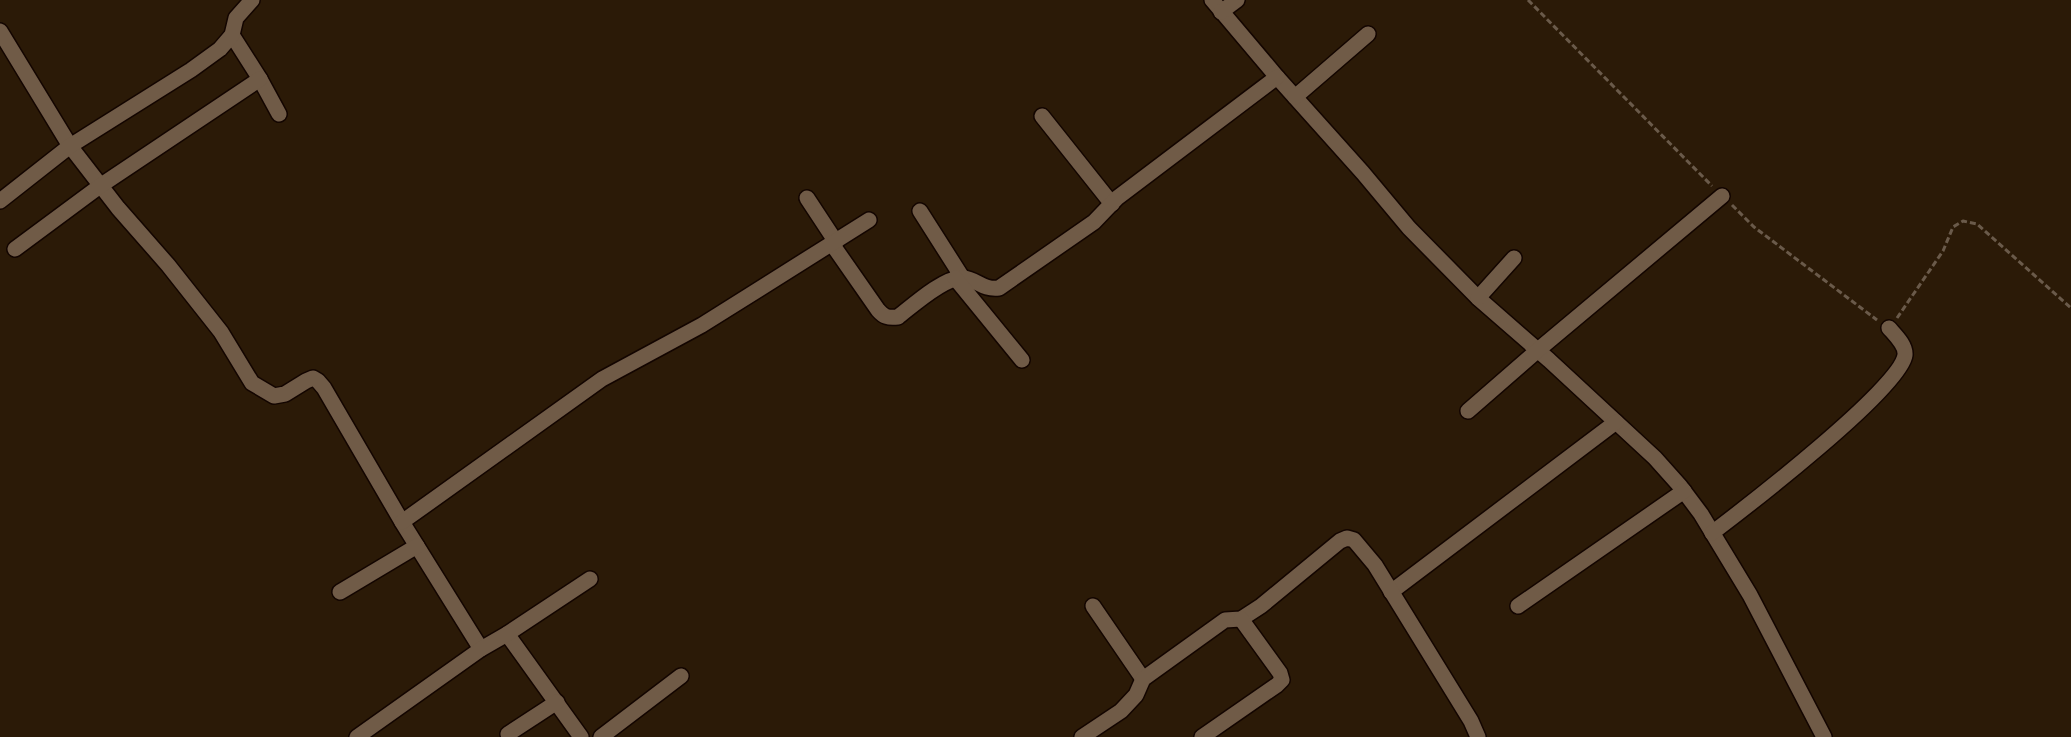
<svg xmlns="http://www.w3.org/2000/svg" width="2071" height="737" font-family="Roboto,sans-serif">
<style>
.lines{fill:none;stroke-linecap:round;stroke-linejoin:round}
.minor-casing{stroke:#130500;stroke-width:18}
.path{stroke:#6a5a4a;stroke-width:3;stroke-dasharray:6 3;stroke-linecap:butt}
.minor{stroke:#705b47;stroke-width:15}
</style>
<rect width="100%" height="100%" fill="#2b1a07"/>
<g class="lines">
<g class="minor-casing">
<g id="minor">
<polyline points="1212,0 1277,77 1363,173 1409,228 1478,298 1549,360 1655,458 1680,486 1701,514 1750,595 1824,737"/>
<polyline points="1221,12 1237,0"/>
<polyline points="0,31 70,146 118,208 168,265 221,332 252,383 274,396 285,394 306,381 313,378 318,381 324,388 402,522 481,649"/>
<polyline points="232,35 260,79 279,114"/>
<polyline points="1295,97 1368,34"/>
<polyline points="1042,116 1112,204"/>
<polyline points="807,198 836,242"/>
<polyline points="0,201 70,146 191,70 220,49 232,35 236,18 252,0"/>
<polyline points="920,211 962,277"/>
<path d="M832 244 878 310C884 317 888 318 898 317 912 306 945 276 963 278 977 279 982 290 999 288L1094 222 1117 198 1277 77"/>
<polyline points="15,249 100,186 260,79"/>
<polyline points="955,278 1022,360"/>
<polyline points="1478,298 1514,258"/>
<polyline points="1468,411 1538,350 1722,196"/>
<polyline points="402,522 602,379 702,325 869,220"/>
<path d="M1712 533C1745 508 1901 388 1905 355 1906 345 1895 335 1889 328"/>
<polyline points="340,592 417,546"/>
<polyline points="1391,592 1616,422"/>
<polyline points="1093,606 1143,679"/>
<polyline points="1518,606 1684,491"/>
<polyline points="507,634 581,737"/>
<polyline points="508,734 557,702"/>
<polyline points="357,737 481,649 507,634 590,579"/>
<polyline points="601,737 681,676"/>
<polyline points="1082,737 1121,711 1136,695 1143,679 1225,620 1241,619 1261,606 1340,541 1347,538 1354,540 1375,565 1471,721 1478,737"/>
<polyline points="1202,737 1277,685 1282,680 1280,673 1241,619"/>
</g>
</g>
<g class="path">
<polyline points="1528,0 1712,186"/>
<polyline points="1732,205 1754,227 1877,320"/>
<polyline points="1897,318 1943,251 1953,227 1963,221 1977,224 2071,308"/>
</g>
<use href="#minor" class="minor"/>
</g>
</svg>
